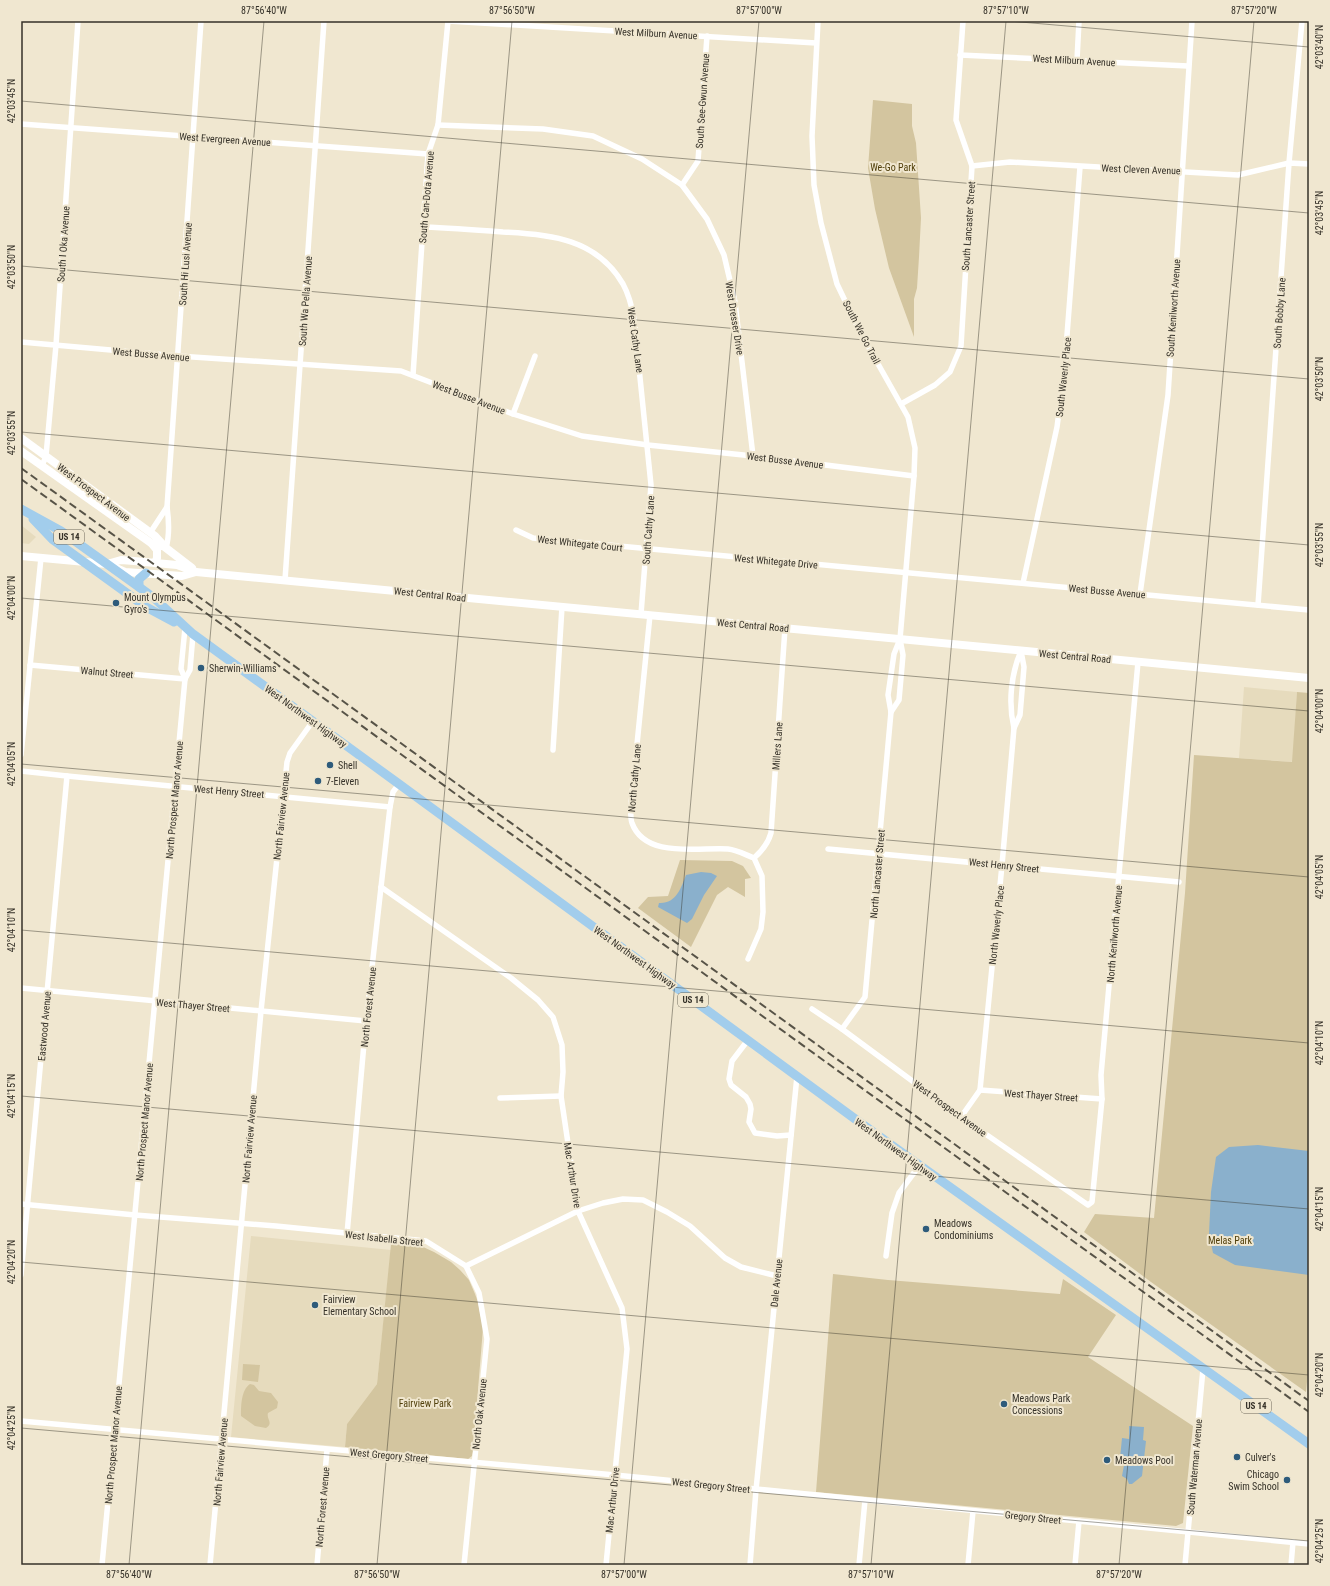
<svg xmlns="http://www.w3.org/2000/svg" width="1330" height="1586" font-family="'Roboto Condensed',sans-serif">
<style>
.built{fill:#e6dbbd}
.green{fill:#d3c59f}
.water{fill:#8ab0cc}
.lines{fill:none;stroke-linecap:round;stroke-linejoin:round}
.street{stroke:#fff;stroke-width:5.5}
.secondary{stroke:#fff;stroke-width:8}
.primary{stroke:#a2cdec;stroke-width:9}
.rail{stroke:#575347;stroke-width:2;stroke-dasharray:8 4;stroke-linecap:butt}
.ticks{fill:none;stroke:#363229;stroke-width:1;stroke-opacity:0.45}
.poi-dot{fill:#2e5b7b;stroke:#f0e7d0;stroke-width:1.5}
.labels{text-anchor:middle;stroke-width:4;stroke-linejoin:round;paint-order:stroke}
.shield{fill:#f0e7d0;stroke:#6e685b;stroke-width:1}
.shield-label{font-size:9px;font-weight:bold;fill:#363229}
.street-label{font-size:10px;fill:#363229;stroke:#f0e7d0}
.park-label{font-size:10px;fill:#503f0a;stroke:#f0e7d0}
.poi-label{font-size:10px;fill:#363229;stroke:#f0e7d0;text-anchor:start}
.neatline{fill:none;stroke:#363229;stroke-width:1.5}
.ticks-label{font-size:10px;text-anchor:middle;fill:#363229}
</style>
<rect width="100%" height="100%" fill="#f0e7d0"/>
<g class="built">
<polygon points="21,525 36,537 29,544 21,543"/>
<polygon points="1244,687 1297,692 1293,762 1239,758"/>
<polygon points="251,1236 391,1250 377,1384 347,1424 345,1447 231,1437"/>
</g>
<g class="green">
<polygon points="873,100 912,104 912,126 916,143 921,218 919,257 917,288 914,299 914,337 889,268 875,209 868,168"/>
<polygon points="1297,692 1309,693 1309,1361 1306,1392 1151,1282 1084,1232 1095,1214 1154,1218 1185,893 1194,755 1292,762"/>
<polygon points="680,860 732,861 743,866 751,878 745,879 745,897 728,887 717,895 691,947 638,908 648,897 668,896"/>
<polygon points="391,1244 421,1246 434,1252 451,1262 460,1270 469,1280 475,1294 478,1302 483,1328 473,1452 472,1456 468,1459 345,1447 347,1424 377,1384"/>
<polygon points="833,1274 888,1280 1060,1294 1063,1279 1116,1315 1088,1357 1193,1426 1183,1523 1176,1526 816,1492"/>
<polygon points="243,1364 260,1365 258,1382 242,1380"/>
<path d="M250 1384 254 1385 259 1391 271 1393 278 1402 277 1408 268 1413C266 1419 274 1423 266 1428L255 1426 241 1416C241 1406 241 1390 250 1384Z"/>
</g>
<g class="water">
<path d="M701 872 711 873 717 876 704 895 692 919 687 923 658 907 659 903C676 904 681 888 686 875Z"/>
<polygon points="1258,1145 1309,1151 1309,1275 1235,1265 1213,1253 1209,1234 1211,1192 1216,1157 1229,1147"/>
<polygon points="1129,1426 1144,1427 1143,1440 1146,1441 1142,1476 1132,1484 1129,1484 1127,1479 1122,1476 1124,1465 1120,1463 1124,1458 1120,1458 1122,1438 1129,1439"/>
</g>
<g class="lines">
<g class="street">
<polyline points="448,21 816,43"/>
<polyline points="818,21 812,136 814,185 821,223 837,284 860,332 908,417 915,448 914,476 900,639 903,655 899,700 891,712"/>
<polyline points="960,55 1188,66"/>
<polyline points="1077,60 1079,21"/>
<polyline points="21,124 428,154"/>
<polyline points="438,125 543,129 593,136 642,159 682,185 707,219 724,255 735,302 753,456"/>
<polyline points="972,166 1010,162 1238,175 1289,163 1309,164"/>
<polyline points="682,185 698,161 707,36"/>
<path d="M424 227C450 228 477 230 503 232 550 234 597 239 623 284 629 295 632 307 634 319L651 485 641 614"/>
<polyline points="21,342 178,356 401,371 513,414 582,436 648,445 753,456 914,476"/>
<polyline points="413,375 428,154 438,125 448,21"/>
<polyline points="901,404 935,385 950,372 961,346 972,166 956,120 963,21"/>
<polyline points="513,414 535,356"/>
<polyline points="42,466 46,456 56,345 78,21"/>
<polyline points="516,530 533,538 1309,610"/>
<polyline points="150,533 167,507"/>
<path d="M166 548C170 534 169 521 167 507L201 21"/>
<polyline points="285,580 324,21"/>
<polyline points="1023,583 1057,427 1064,374 1080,167"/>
<polyline points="1140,594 1168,395 1192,21"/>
<polyline points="1258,605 1289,163 1302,21"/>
<path d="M650 615 631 804C631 810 630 818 632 823 645 859 699 847 728 849 737 850 746 855 754 858L762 876 763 912 761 929 748 959"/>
<polyline points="30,665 185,679"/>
<polyline points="185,679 190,670 193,634"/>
<polyline points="1014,728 1020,715 1024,667 1021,651"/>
<polyline points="553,750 562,607"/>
<polyline points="21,755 41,558"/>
<polyline points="21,771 67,776 390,807"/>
<polyline points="828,849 1179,882"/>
<path d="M754 858C762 851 768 844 771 833L785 628"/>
<polyline points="381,887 511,978 538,1000 553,1017 562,1045 563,1072 561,1096 578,1211 622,1308 627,1349 606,1565"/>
<polyline points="21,988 366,1021"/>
<polyline points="812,1009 842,1029 961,1117 1088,1205 1092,1202 1102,1099 1101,1075 1138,662"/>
<polyline points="842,1029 865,997 891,712 888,695 894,654 900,639"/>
<polyline points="748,1040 732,1061 729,1079 731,1085 746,1097 750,1104 751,1109 749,1122 755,1133 777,1136 791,1135"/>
<polyline points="980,1090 1102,1099"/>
<polyline points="500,1098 561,1096"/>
<path d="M961 1117 980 1090 1002 865 1014 728C1008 703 1011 674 1021 651"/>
<polyline points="21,1204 135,1215 276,1226 426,1241 466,1266 578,1211 603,1203 623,1199 643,1200 667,1212 690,1226 725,1258 741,1267 777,1276"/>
<polyline points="347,1234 366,1021 390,807 393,792 399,784"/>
<polyline points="886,1256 892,1213 899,1193 919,1166"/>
<polyline points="21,1275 67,776"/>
<polyline points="21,1421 615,1475 1309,1544"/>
<polyline points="102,1565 185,679 181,669 185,628"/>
<polyline points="210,1565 261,1011 287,762 290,753 313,721"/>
<polyline points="317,1565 327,1450"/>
<polyline points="464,1565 487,1339 479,1293 466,1266"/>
<polyline points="750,1565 756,1490 797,1076"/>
<polyline points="859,1565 865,1500"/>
<polyline points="968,1565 973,1511"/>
<polyline points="1075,1565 1079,1521"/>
<polyline points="1185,1565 1203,1369"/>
<polyline points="1291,1565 1293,1542"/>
</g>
<g class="secondary">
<polyline points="21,438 155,536 166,548 192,568"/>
<polyline points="21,451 151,543 165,547"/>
<polyline points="152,544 157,550 157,558 155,563"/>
<polyline points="21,556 107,564 125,572 182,576 196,572"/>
<polyline points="107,564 121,560 134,561 177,565 196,572 1309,678"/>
</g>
<g class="primary">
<polyline points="21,509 61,531 139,587 154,598 193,634 399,784 862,1124 1309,1444"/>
<polyline points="33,519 52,539 146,607 174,622"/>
<polyline points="139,587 139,579 146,573"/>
</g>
<g class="rail">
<polyline points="21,468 1309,1401"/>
<polyline points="21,479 1309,1412"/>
</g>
</g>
<path class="ticks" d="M1009 21 1309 47M21 101 1309 213M21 266 1309 379M21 432 1309 545M21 598 1309 711M21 764 1309 877M21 930 1309 1043M21 1096 1309 1209M21 1262 1309 1375M21 1428 1309 1541M129 1565 264 21M377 1565 512 21M624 1565 759 21M871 1565 1006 21M1119 1565 1254 21"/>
<g class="poi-dot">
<circle cx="116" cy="603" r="4"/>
<circle cx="201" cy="668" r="4"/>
<circle cx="330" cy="765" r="4"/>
<circle cx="318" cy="781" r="4"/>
<circle cx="926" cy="1229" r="4"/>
<circle cx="315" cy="1305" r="4"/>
<circle cx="1004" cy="1404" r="4"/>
<circle cx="1237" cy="1457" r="4"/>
<circle cx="1107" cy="1460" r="4"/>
<circle cx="1287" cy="1480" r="4"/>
</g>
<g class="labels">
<g class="shield">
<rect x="54" y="530" width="30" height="14" rx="3"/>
<rect x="678" y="993" width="30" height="14" rx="3"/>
<rect x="1241" y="1399" width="30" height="14" rx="3"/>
</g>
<g class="shield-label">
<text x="69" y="540">US 14</text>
<text x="693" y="1003">US 14</text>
<text x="1256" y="1409">US 14</text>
</g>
<g class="street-label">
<text transform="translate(656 33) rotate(3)" y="4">West Milburn Avenue</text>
<text transform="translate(1074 60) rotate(3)" y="4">West Milburn Avenue</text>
<text transform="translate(702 101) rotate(-86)" y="4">South See-Gwun Avenue</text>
<text transform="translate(225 139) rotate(4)" y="4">West Evergreen Avenue</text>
<text transform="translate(1141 169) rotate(2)" y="4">West Cleven Avenue</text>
<text transform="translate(426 197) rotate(-85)" y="4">South Can-Dota Avenue</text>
<text transform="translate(968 226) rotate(-86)" y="4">South Lancaster Street</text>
<text transform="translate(63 244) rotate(-86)" y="4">South I Oka Avenue</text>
<text transform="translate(185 264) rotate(-86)" y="4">South Hi Lusi Avenue</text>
<text transform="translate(305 301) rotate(-86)" y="4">South Wa Pella Avenue</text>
<text transform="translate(1173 308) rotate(-86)" y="4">South Kenilworth Avenue</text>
<text transform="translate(1279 313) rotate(-86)" y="4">South Bobby Lane</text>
<text transform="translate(735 318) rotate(81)" y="4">West Dresser Drive</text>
<text transform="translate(862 332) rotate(63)" y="4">South We Go Trail</text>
<text transform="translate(636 340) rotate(82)" y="4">West Cathy Lane</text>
<text transform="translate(151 354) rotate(5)" y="4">West Busse Avenue</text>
<text transform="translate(1063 377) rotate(-84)" y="4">South Waverly Place</text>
<text transform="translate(469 397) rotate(21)" y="4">West Busse Avenue</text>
<text transform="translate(785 460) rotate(7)" y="4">West Busse Avenue</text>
<text transform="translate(94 492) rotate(37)" y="4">West Prospect Avenue</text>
<text transform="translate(648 530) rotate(-86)" y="4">South Cathy Lane</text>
<text transform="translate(580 543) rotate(6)" y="4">West Whitegate Court</text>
<text transform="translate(776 561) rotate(5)" y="4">West Whitegate Drive</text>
<text transform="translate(1107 591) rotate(5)" y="4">West Busse Avenue</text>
<text transform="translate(430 594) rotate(6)" y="4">West Central Road</text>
<text transform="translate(753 625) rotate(5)" y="4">West Central Road</text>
<text transform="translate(1075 656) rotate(5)" y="4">West Central Road</text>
<text transform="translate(107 672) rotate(5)" y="4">Walnut Street</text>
<text transform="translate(306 716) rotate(36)" y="4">West Northwest Highway</text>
<text transform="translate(777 746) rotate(-86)" y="4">Millers Lane</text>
<text transform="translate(634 778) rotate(-85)" y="4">North Cathy Lane</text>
<text transform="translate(229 791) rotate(5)" y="4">West Henry Street</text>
<text transform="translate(174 800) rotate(-85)" y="4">North Prospect Manor Avenue</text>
<text transform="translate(281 816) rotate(-84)" y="4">North Fairview Avenue</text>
<text transform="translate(1004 865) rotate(6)" y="4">West Henry Street</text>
<text transform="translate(877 874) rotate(-85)" y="4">North Lancaster Street</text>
<text transform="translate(996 925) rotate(-84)" y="4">North Waverly Place</text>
<text transform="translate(1114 934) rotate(-85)" y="4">North Kenilworth Avenue</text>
<text transform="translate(635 957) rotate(36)" y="4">West Northwest Highway</text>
<text transform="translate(193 1005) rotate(5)" y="4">West Thayer Street</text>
<text transform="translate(368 1007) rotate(-84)" y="4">North Forest Avenue</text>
<text transform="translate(44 1026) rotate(-85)" y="4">Eastwood Avenue</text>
<text transform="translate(1041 1095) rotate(4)" y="4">West Thayer Street</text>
<text transform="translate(950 1108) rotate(36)" y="4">West Prospect Avenue</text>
<text transform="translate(144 1122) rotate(-85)" y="4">North Prospect Manor Avenue</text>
<text transform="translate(249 1139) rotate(-85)" y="4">North Fairview Avenue</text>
<text transform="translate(896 1149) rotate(36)" y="4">West Northwest Highway</text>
<text transform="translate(573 1175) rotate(81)" y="4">Mac Arthur Drive</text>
<text transform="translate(384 1238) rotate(6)" y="4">West Isabella Street</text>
<text transform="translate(776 1283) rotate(-84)" y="4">Dale Avenue</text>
<text transform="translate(479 1414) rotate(-84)" y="4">North Oak Avenue</text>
<text transform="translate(113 1445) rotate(-85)" y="4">North Prospect Manor Avenue</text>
<text transform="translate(389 1455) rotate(5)" y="4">West Gregory Street</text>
<text transform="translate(220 1462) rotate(-85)" y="4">North Fairview Avenue</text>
<text transform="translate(1194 1467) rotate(-85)" y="4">South Waterman Avenue</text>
<text transform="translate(711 1485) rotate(6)" y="4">West Gregory Street</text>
<text transform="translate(612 1500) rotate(-84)" y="4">Mac Arthur Drive</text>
<text transform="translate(322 1507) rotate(-85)" y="4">North Forest Avenue</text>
<text transform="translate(1033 1517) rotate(6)" y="4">Gregory Street</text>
</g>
<g class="park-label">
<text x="893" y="171">We-Go Park</text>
<text x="1230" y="1244">Melas Park</text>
<text x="425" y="1407">Fairview Park</text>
</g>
<g class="poi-label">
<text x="124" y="601">Mount Olympus<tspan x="124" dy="12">Gyro's</tspan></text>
<text x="209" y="672">Sherwin-Williams</text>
<text x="338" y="769">Shell</text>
<text x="326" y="785">7-Eleven</text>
<text x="934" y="1227">Meadows<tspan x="934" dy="12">Condominiums</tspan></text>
<text x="323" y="1303">Fairview<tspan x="323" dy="12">Elementary School</tspan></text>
<text x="1012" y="1402">Meadows Park<tspan x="1012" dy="12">Concessions</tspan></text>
<text x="1245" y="1461">Culver's</text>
<text x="1115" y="1464">Meadows Pool</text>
<text x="1279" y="1478" text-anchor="end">Chicago<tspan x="1279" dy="12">Swim School</tspan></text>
</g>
</g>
<rect width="1330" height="1586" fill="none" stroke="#f0e7d0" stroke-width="44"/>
<rect x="22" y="22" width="1286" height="1542" class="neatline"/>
<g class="ticks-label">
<text x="264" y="14">87°56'40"W</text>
<text x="512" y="14">87°56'50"W</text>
<text x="759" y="14">87°57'00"W</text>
<text x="1006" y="14">87°57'10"W</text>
<text x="1254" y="14">87°57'20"W</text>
<text transform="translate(1319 47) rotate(-90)" y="4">42°03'40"N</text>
<text transform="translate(11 101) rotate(-90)" y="4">42°03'45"N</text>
<text transform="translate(1319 213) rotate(-90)" y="4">42°03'45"N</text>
<text transform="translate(11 267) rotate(-90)" y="4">42°03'50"N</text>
<text transform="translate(1319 379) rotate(-90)" y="4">42°03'50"N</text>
<text transform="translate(11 433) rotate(-90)" y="4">42°03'55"N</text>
<text transform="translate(1319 545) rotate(-90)" y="4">42°03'55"N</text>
<text transform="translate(11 598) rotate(-90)" y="4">42°04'00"N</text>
<text transform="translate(1319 711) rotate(-90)" y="4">42°04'00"N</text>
<text transform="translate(11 764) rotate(-90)" y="4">42°04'05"N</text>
<text transform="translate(1319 877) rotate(-90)" y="4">42°04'05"N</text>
<text transform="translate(11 930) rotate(-90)" y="4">42°04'10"N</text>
<text transform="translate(1319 1043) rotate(-90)" y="4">42°04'10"N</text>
<text transform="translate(11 1096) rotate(-90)" y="4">42°04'15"N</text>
<text transform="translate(1319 1209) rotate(-90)" y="4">42°04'15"N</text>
<text transform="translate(11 1262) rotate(-90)" y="4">42°04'20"N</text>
<text transform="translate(1319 1375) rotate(-90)" y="4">42°04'20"N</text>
<text transform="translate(11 1428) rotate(-90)" y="4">42°04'25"N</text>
<text transform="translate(1319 1541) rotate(-90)" y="4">42°04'25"N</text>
<text x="129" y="1578">87°56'40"W</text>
<text x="377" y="1578">87°56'50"W</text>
<text x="624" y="1578">87°57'00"W</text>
<text x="871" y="1578">87°57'10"W</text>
<text x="1119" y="1578">87°57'20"W</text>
</g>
</svg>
